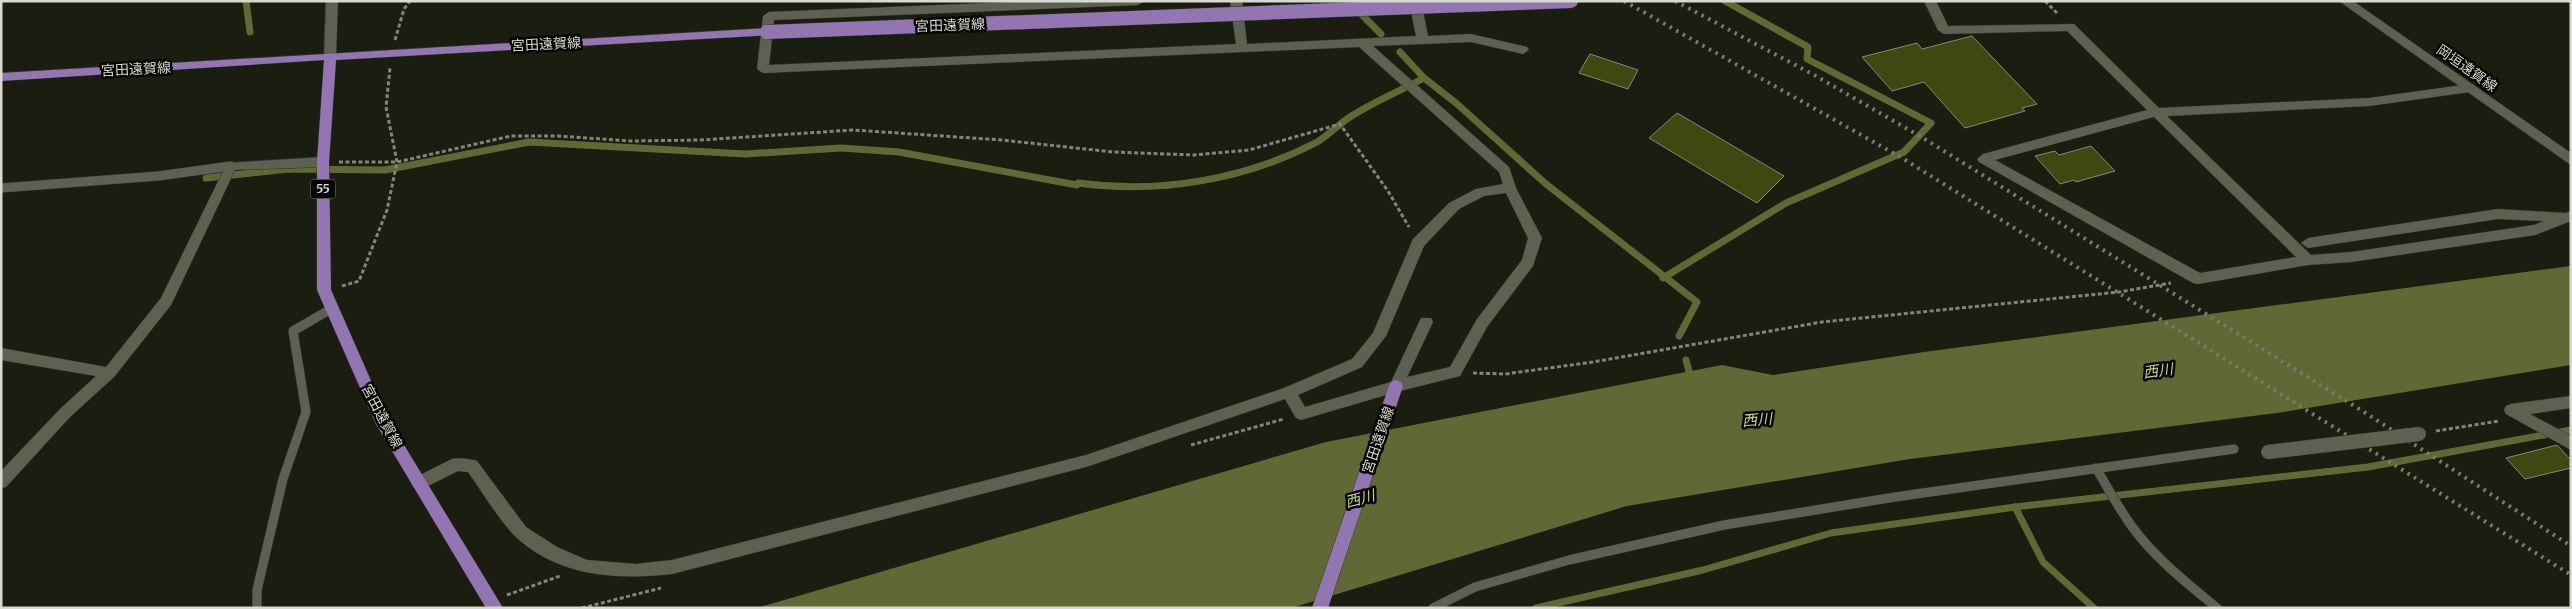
<svg xmlns="http://www.w3.org/2000/svg" width="2572" height="609" font-family="Merriweather,'Noto Sans JP',serif">
<style>
.water{fill:#606935}
.lines{fill:none;stroke-linecap:round;stroke-linejoin:round}
.stream{stroke:#606935;stroke-width:7}
.building{fill:#404812;stroke:#858978}
.service-casing{stroke:#33352f;stroke-width:10}
.minor-casing{stroke:#33352f;stroke-width:1}
.tertiary-casing{stroke:#33352f;stroke-width:1}
.secondary-casing{stroke:#33352f;stroke-width:1}
.primary-casing{stroke:#33352f;stroke-width:1}
.path{stroke:#828579;stroke-width:3;stroke-dasharray:4 2.5;stroke-linecap:butt}
.service{stroke:#5e6151;stroke-width:9}
.minor{fill:#5e6151;fill-rule:evenodd}
.tertiary{fill:#5e6151;fill-rule:evenodd}
.secondary{fill:#5e6151;fill-rule:evenodd}
.primary{fill:#9375b2;fill-rule:evenodd}
.rail{stroke:#797b70;stroke-width:4;stroke-dasharray:2.5 5;stroke-linecap:butt}
.pedestrian-bridge-casing{stroke:#33352f;stroke-width:15;stroke-linecap:butt}
.primary-bridge-casing{stroke:#33352f;stroke-width:15;stroke-linecap:butt}
.pedestrian-bridge{stroke:#5e6151;stroke-width:14}
.primary-bridge{stroke:#9375b2;stroke-width:14}
.labels{text-anchor:middle;stroke-width:5;stroke-linejoin:round;paint-order:stroke}
.shield{fill:#060603;stroke:#999a93;stroke-width:1}
.shield-label{font-size:12px;font-weight:bold;fill:#d8dad1}
.street-label{font-size:14px;fill:#d8dad1;stroke:#060603}
.water-label{font-size:15px;font-style:italic;fill:#c6d583;stroke:#060603}
</style>
<rect width="100%" height="100%" fill="#1a1d0f"/>
<polygon class="water" points="2571,266 2571,365 2277,413 1910,459 1627,506 1291,608 757,608 1326,442 1722,365 1773,375 1924,352"/>
<g class="lines">
<g class="stream">
<polyline points="246,1 250,32"/>
<polyline points="1349,2 1381,34"/>
<polyline points="1400,52 1424,78 1456,103 1546,184 1697,302 1679,336"/>
<path d="M206 178 289 169 385 170 529 142 745 154 841 148 899 152 1077 185 1078 183C1159 194 1245 180 1317 142 1329 135 1339 124 1350 117 1373 102 1400 91 1424 78"/>
<polyline points="1663,278 1786,203 1904,152 1931,123 1807,59 1808,47 1725,1"/>
<polyline points="1686,360 1691,379"/>
<polyline points="2015,507 2368,467 2571,430"/>
<polyline points="1536,608 1703,570 1831,533 2015,507 2043,562 2094,608"/>
</g>
</g>
<g class="building">
<polygon points="1972,36 2037,104 2022,108 2025,111 1965,128 1924,82 1892,91 1862,57 1917,43 1922,49"/>
<polygon points="1590,54 1638,70 1628,89 1579,73"/>
<polygon points="1677,113 1784,176 1757,203 1649,138"/>
<polygon points="2091,146 2115,171 2076,182 2074,180 2060,184 2035,156 2055,151 2059,155"/>
<polygon points="2557,445 2571,460 2571,468 2525,479 2506,458"/>
</g>
<g class="lines">
<g class="service-casing">
<g id="service">
<polyline points="1,188 158,176 231,166"/>
<path d="M2096 468C2108 488 2119 509 2133 528 2156 559 2187 583 2217 608"/>
<polyline points="257,608 257,590 283,479 306,412 293,331 331,309"/>
<polyline points="1433,608 1475,587 1569,560 1724,525 1895,497 2234,449"/>
</g>
</g>
<g class="minor-casing">
<g id="minor">
<path d="M1039 1H1144L1138 5 774 20 769 65 1236 44 1230 1H1242L1247 44 1416 36 1409 1H1421L1428 36 1471 34 1527 47 1529 50 1523 54 1471 42 1373 46 1509 167 1516 188 1542 238 1533 266 1487 327 1460 376 1396 392 1301 420 1296 418 1285 399 1086 467 672 574C617 580 559 577 516 537 501 523 481 490 468 472L458 471 424 488 419 490 414 488 411 483 414 478 452 459C460 457 469 459 477 461L526 527 557 547 587 560 636 564 672 560 1086 455 1284 388 1352 359 1373 333 1413 239 1449 203 1476 189 1503 184 1499 172 1359 47 763 73 757 69 763 16 769 12ZM1506 193 1528 238 1522 260 1477 319 1450 367 1407 377 1433 322 1431 318H1421L1391 382 1305 407 1298 395 1362 367 1386 336 1424 246 1459 209 1484 196Z"/>
<path d="M1924 1H1936L1948 26 2074 24 2159 108 2369 98 2470 84 2474 85 2476 88 2474 91 2470 92 2369 106 2167 116 2311 255 2351 252 2534 225 2544 221 2498 219 2308 248 2301 243 2308 238 2498 209 2565 213 2571 211V221L2535 235 2351 262 2308 265 2198 284 2193 283 1979 162 1977 159 1983 154 2147 110 2067 31 1944 34 1938 30ZM2154 117 2296 257 2200 273 1995 160Z"/>
<polygon points="323,157 329,162 323,167 235,170 171,305 114,377 70,417 6,487 1,488 1,471 60,409 96,376 1,360 1,348 106,367 161,298 227,163"/>
<polygon points="2571,396 2571,408 2530,414 2571,436 2571,450 2506,414 2504,410 2506,406 2511,404"/>
</g>
</g>
<g class="tertiary-casing">
<polygon id="tertiary" points="326,1 338,1 336,56 330,60 324,56"/>
</g>
<g class="secondary-casing">
<polygon id="secondary" points="2339,1 2353,1 2571,153 2571,165"/>
</g>
<g class="primary-casing">
<g id="primary">
<polygon points="767,28 771,29 771,35 336,60 329,162 331,290 387,417 503,608 486,608 376,424 317,290 317,162 324,60 1,81 1,73"/>
<polygon points="1396,380 1401,382 1403,386 1328,608 1312,608 1389,386 1391,382"/>
</g>
</g>
<g class="path">
<polyline points="2045,1 2057,13"/>
<polyline points="395,40 404,9 410,1"/>
<polyline points="339,162 397,162 511,136 558,136 631,141 701,140 853,130 1002,140 1113,152 1194,155 1249,150 1340,124 1388,191 1409,227"/>
<polyline points="342,286 359,281 387,210 397,162 386,107 390,68"/>
<polyline points="1473,373 1505,374 1593,362 1822,322 2119,292 2171,283"/>
<polyline points="2436,431 2499,421"/>
<polyline points="1191,445 1284,419"/>
<polyline points="507,595 560,576"/>
<polyline points="582,608 661,588"/>
</g>
<use href="#service" class="service"/>
<use href="#minor" class="minor"/>
<use href="#tertiary" class="tertiary"/>
<use href="#secondary" class="secondary"/>
<use href="#primary" class="primary"/>
<g class="rail">
<polyline points="1624,1 1902,158 2571,575"/>
<polyline points="1675,1 1816,76 1923,138 2364,412 2571,546"/>
</g>
<g class="pedestrian-bridge-casing">
<polyline id="pedestrian-bridge" points="2268,452 2419,434"/>
</g>
<g class="primary-bridge-casing">
<polyline id="primary-bridge" points="767,32 1571,1"/>
</g>
<use href="#pedestrian-bridge" class="pedestrian-bridge"/>
<use href="#primary-bridge" class="primary-bridge"/>
</g>
<g class="labels">
<rect class="shield" x="310.5" y="179.5" width="25" height="19" rx="4"/>
<g class="shield-label">
<text x="323" y="193">55</text>
</g>
<g class="street-label">
<text transform="translate(950 25) rotate(-2)" y="5">宮田遠賀線</text>
<text transform="translate(546 44) rotate(-3)" y="5">宮田遠賀線</text>
<text transform="translate(2467 68) rotate(35)" y="5">岡垣遠賀線</text>
<text transform="translate(136 69) rotate(-3)" y="5">宮田遠賀線</text>
<text transform="translate(382 416) rotate(62)" y="5">宮田遠賀線</text>
<text transform="translate(1378 440) rotate(-71)" y="5">宮田遠賀線</text>
</g>
<g class="water-label">
<text transform="translate(2158 371) rotate(-8)" y="5">西川</text>
<text transform="translate(1757 420) rotate(-5)" y="5">西川</text>
<text transform="translate(1360 499) rotate(-15)" y="5">西川</text>
</g>
</g>
<rect width="2572" height="609" fill="none" stroke="#d8dad1" stroke-width="5"/>
</svg>
